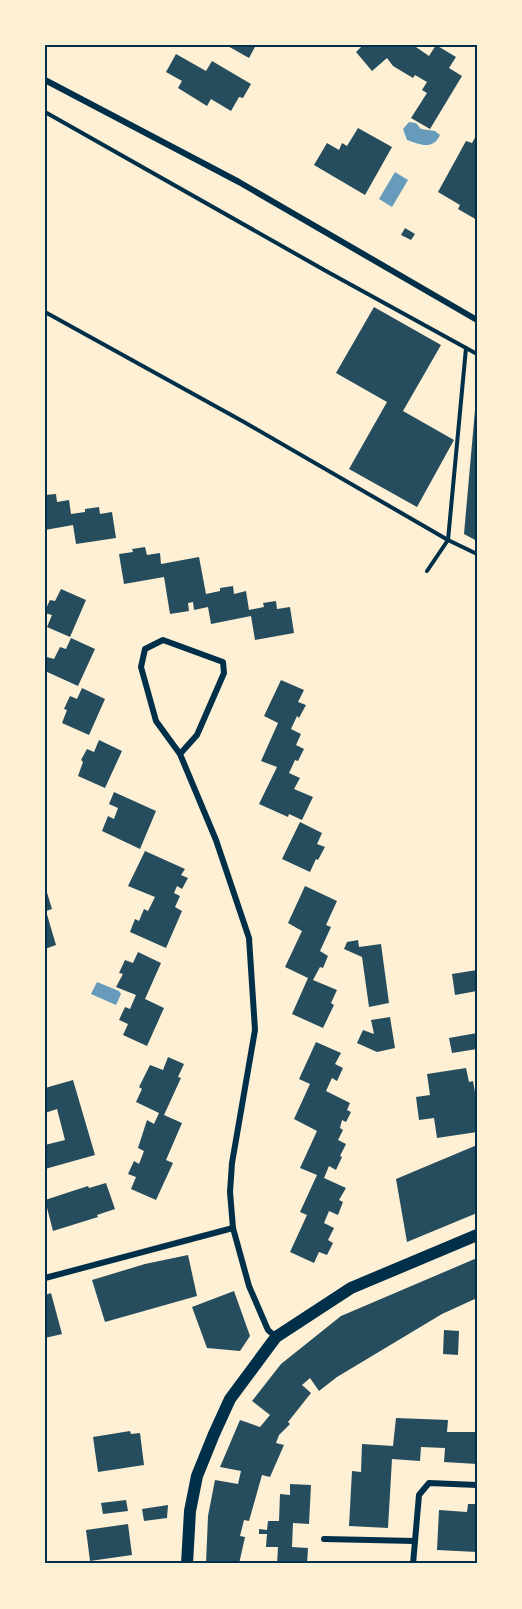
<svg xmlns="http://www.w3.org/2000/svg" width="522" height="1609" font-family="'Source Sans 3',sans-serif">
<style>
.water{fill:#669bbc}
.building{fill:#264d5e}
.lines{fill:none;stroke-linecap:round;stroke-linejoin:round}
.path{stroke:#003049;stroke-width:4}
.minor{stroke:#003049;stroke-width:6}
.secondary{stroke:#003049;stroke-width:12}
.neatline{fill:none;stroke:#003049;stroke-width:2}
</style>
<rect width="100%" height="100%" fill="#fdf0d5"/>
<g class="water">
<path d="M409 122 416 123 421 129 435 131 440 135C433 151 419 144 407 140L403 129Z"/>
<polygon points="395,172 408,180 392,207 379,199"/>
<polygon points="97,982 119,991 121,994 116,1005 91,994"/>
</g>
<g class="building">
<polygon points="226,45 256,45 249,58"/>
<polygon points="363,45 413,45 429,56 436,45 456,57 449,68 462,76 430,129 411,118 427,93 422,90 427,82 415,75 413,78 393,66 387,58 372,71 356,52"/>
<polygon points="176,54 206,71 212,61 251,84 243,98 239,97 231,111 211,99 207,106 178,88 182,81 166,72"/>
<polygon points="358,128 392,147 365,195 314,165 327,143 339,150 342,143 347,146"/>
<polygon points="477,134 477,220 458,209 460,205 438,192 466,141 472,143"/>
<polygon points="405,228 415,234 411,240 401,235"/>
<polygon points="374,307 441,345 403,411 454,440 417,507 349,469 387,402 336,373"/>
<polygon points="475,410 477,410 477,541 464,534"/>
<polygon points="56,494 57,502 69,500 71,514 85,512 85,509 99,507 100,514 112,512 116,538 76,544 73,525 45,530 45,495"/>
<polygon points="145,547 147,555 160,553 161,564 199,557 206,594 220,591 220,588 233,586 234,594 246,591 249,610 264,607 263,603 276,601 277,609 290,607 294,633 255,640 251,616 211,624 208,607 194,610 193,602 188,603 189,611 170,614 164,577 124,584 119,554 133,552 132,549"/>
<polygon points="61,589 86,600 70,637 47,627 52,615 45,613 45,611 50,600 55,601"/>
<polygon points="71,638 95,649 78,686 45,671 45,662 47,657 54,659 60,647 66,649"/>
<polygon points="281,680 304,690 298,702 306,705 299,718 297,716 291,729 301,734 296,745 304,749 298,761 295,760 289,773 300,778 294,789 313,797 302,820 289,814 288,817 259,804 277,767 261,761 278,723 264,716"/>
<polygon points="82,688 105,699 89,735 62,723 67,710 64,709 70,696 77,699"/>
<polygon points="99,740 122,751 105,788 78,776 83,762 81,760 87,749 94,752"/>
<polygon points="114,792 156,811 140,849 102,831 108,816 114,819 118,808 109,804"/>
<polygon points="300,822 322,833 317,844 325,847 318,860 316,859 310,872 282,859"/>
<polygon points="145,851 185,869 181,875 188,878 182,889 177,886 174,893 180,896 175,907 182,911 166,948 130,932 135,919 139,921 144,909 148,911 155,897 128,886"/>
<polygon points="45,886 52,909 46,911 56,945 45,949"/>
<polygon points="305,886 337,901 326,925 331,927 320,951 328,956 323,968 320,967 313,980 337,990 331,1003 334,1005 323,1028 292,1014 308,978 285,967 302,931 288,923"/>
<polygon points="358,940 359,947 381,944 389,1003 369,1007 362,957 344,949 347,942"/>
<polygon points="138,952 161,963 145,999 164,1008 147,1046 123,1035 128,1024 119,1020 125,1007 130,1009 136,995 116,987 123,974 119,973 125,960 133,963"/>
<polygon points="477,970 477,991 455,995 452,974"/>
<polygon points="390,1017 395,1048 377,1052 357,1043 363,1030 374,1034 371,1020"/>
<polygon points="477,1033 477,1049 452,1053 449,1038"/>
<polygon points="316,1042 341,1053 335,1064 343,1068 337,1081 332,1078 326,1091 350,1103 347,1110 351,1112 346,1122 342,1120 340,1128 343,1130 338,1140 346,1144 340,1156 342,1157 336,1170 329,1166 324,1178 346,1188 339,1200 343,1202 338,1215 329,1211 324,1223 334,1228 328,1240 333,1243 327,1255 319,1252 314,1263 290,1252 307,1215 300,1212 317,1175 300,1168 317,1131 294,1119 310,1084 299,1079"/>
<polygon points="168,1057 184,1064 178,1077 181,1078 164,1115 182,1123 166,1160 173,1163 156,1200 131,1189 136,1177 128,1174 134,1161 139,1164 144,1151 138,1148 147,1120 154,1124 159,1113 136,1102 142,1089 139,1087 150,1065 163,1070"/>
<polygon points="466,1068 469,1082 473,1081 477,1103 477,1117 475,1118 477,1132 437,1138 434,1118 419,1120 416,1097 430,1095 427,1074"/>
<polygon points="73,1080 95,1155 45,1169 45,1145 65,1140 57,1109 45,1113 45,1088"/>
<polygon points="477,1145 477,1213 407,1242 396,1179"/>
<polygon points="106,1183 115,1209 97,1215 98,1217 53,1231 45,1200 88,1186 89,1188"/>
<polygon points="188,1255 197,1296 105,1322 92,1280 145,1264"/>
<polygon points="477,1258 477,1298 442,1314 337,1377 319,1391 310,1378 302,1385 311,1393 288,1422 290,1424 279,1435 276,1443 284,1445 270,1477 262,1475 249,1521 244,1520 240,1536 245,1537 239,1564 206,1564 208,1516 215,1480 238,1484 241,1471 220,1467 240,1420 260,1427 270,1415 252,1401 281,1364 341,1316"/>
<polygon points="234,1291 250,1336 240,1351 207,1348 192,1307"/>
<polygon points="51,1293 62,1334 45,1338 45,1295"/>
<polygon points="444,1330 459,1331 458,1355 443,1354"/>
<polygon points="396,1418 448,1420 447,1432 477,1432 477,1464 444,1462 445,1448 421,1447 420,1461 392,1459 388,1528 349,1526 352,1471 361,1472 362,1444 393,1446"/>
<polygon points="130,1431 131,1434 140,1433 144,1465 98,1472 93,1437"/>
<polygon points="290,1484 311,1485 309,1524 293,1523 292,1547 308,1548 307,1564 277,1564 278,1547 266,1547 267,1534 259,1534 259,1529 267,1530 268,1521 279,1521 280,1494 290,1495"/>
<polygon points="126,1500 128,1511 103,1514 101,1503"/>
<polygon points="468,1504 477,1504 477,1552 437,1550 439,1510 467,1512"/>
<polygon points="168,1505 167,1518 144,1521 142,1509"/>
<polygon points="128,1524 132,1555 90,1561 86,1530"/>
</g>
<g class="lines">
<g class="path">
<polyline points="45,112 326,271 477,354"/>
<polyline points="45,312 244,422 448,540 477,554"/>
<polyline points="427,571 448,540 466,348"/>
</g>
<g class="minor">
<polyline points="45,80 239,182 477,320"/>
<polyline points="180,754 197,735 224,673 223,662 163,640 145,649 141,667 156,721 180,754 216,840 249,938 255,1030 232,1163 230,1192 233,1228 249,1286 268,1330 276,1337"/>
<polyline points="45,1278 233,1228"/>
<polyline points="324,1539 415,1541"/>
<polyline points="413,1564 419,1495 429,1483 477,1485"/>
</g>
<polyline class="secondary" points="187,1564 190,1511 197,1476 214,1434 230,1399 276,1337 351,1288 477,1235"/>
</g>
<rect width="522" height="1609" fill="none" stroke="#fdf0d5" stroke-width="93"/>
<rect x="46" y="46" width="430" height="1516" class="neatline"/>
</svg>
